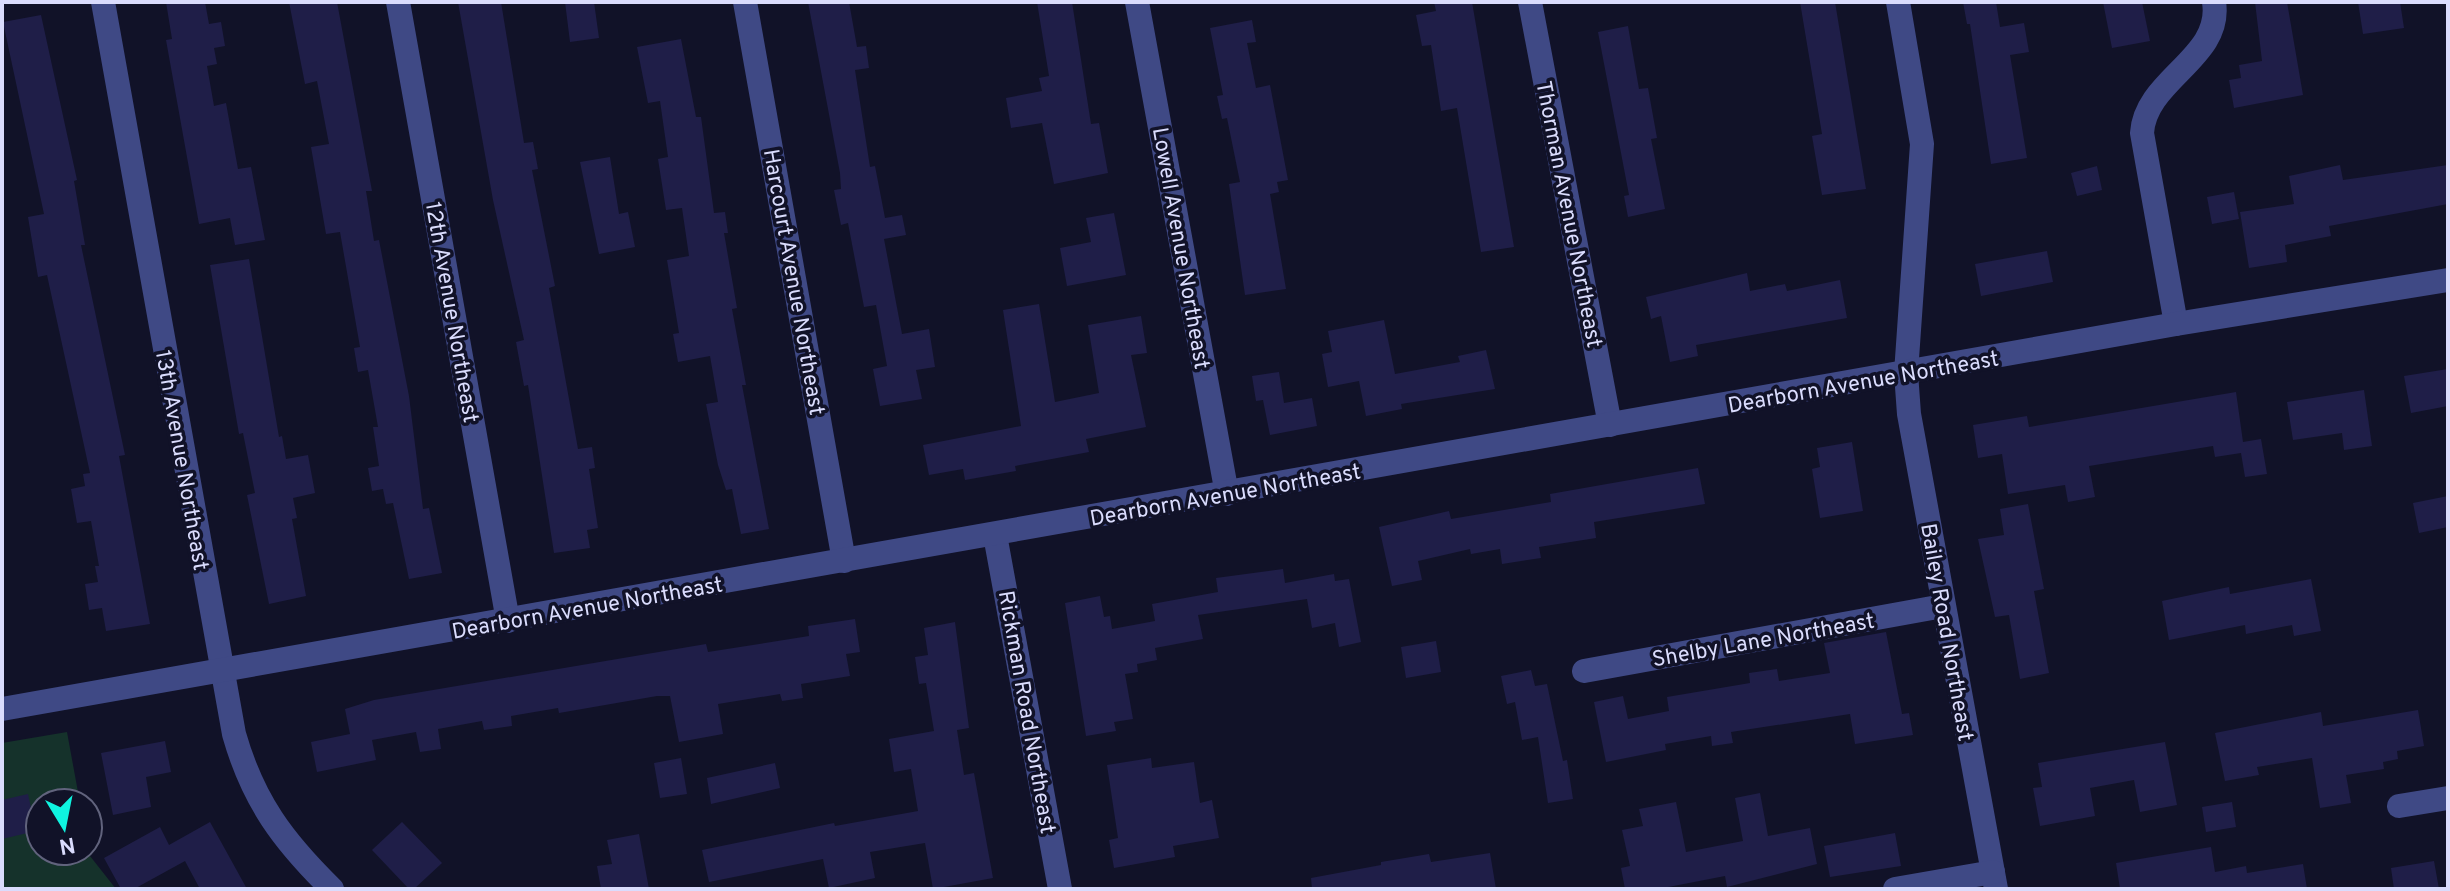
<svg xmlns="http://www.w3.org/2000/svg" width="2450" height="891" font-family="Overpass,sans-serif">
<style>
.green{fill:#15322b}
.building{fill:#1f1e48}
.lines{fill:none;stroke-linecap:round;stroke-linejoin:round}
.minor{stroke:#3f4985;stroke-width:24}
.labels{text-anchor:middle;stroke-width:7;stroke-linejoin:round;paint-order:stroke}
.street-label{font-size:22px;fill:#dadcfd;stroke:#111228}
</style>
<rect width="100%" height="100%" fill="#111228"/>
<polygon class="green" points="67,732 80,803 40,803 40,851 88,851 88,845 90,856 116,889 2,889 2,743"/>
<g class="building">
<polygon points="166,2 205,2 209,24 221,22 225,46 214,48 217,64 207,66 214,106 226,103 238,169 251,167 265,240 235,245 230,218 199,224 166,40 172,39"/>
<polygon points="289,2 337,2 372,191 366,191 374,241 379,240 409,396 423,509 429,508 442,573 409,579 393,503 386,504 383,489 372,491 368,468 379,466 373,427 378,427 368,370 358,372 354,348 360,347 340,232 326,234 311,147 329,144 317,81 305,84"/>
<polygon points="458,2 501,2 524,143 533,142 538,169 532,170 555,286 549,288 578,449 592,447 595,468 589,469 598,528 587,530 590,548 554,553 528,385 524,386 516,342 524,340 493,200"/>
<polygon points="565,2 594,2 599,38 570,42"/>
<polygon points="808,2 849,2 857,47 866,46 869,68 855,70 870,167 875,166 885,218 902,215 906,235 884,239 902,334 929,329 935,367 916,370 922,399 880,406 873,369 887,366 876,305 864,307 848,223 841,225 834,190 841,189 840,173"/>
<polygon points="1037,2 1072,2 1091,124 1099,123 1108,173 1054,184 1042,123 1011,128 1006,98 1042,91 1039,78 1049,76"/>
<polygon points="1434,2 1472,2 1514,247 1481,252 1457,108 1441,111 1431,45 1422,46 1416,15 1436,11"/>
<polygon points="1800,2 1835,2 1866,189 1822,195 1812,136 1822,134"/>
<polygon points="1963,2 1996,2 2000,27 2024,23 2029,52 2010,55 2027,158 1991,164 1970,24 1967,24"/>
<polygon points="2103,2 2142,2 2150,41 2112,48"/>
<polygon points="2255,2 2287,2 2303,95 2234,108 2229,80 2241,78 2239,65 2262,61"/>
<polygon points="2358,2 2400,2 2404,28 2363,34"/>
<polygon points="41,15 77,180 74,181 85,245 81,245 125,455 119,456 150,624 106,631 102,608 89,610 85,584 98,582 95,566 99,566 91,521 77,523 71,489 85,486 83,474 90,473 47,275 38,277 28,217 44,214 3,22"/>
<polygon points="1252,20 1256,42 1247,43 1256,88 1270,85 1288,180 1277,182 1279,192 1270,194 1286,289 1245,295 1229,184 1240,182 1227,118 1222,119 1217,96 1223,95 1210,28"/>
<polygon points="1628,26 1639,89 1648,88 1657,138 1651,139 1665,209 1628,217 1624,196 1629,195 1598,32"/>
<polygon points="681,39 696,117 701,117 714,213 725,212 728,233 724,233 737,308 732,309 746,385 742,385 769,529 741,534 732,489 726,490 718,465 706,404 718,402 710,356 678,362 673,334 679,333 667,260 689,256 682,208 666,210 658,159 668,157 660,101 648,103 637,47"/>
<polygon points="610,157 619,214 628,212 635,247 599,254 580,162"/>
<polygon points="2340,165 2343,180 2448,165 2448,204 2329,226 2331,236 2285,245 2287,262 2249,268 2240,212 2294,204 2289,176"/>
<polygon points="2097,166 2102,190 2077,196 2071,173"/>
<polygon points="2234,192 2239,219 2212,224 2207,197"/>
<polygon points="1114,213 1126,275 1067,286 1060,248 1091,242 1086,218"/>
<polygon points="2047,251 2053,282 1981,296 1975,264"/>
<polygon points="249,259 279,437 282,436 286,459 308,455 315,493 293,498 297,518 292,519 306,596 269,604 247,495 255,493 243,433 239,434 210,265"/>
<polygon points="1747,273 1750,291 1785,284 1787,291 1840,280 1847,318 1696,345 1698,356 1670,362 1661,316 1651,319 1646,297"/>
<polygon points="1039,304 1055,402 1099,393 1088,325 1141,316 1147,353 1131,355 1146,427 1086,439 1089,452 1015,466 1016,471 965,480 963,469 929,475 923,445 1021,426 1003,310"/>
<polygon points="1384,320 1395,374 1460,362 1458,356 1486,350 1495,389 1401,404 1402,409 1366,416 1359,381 1328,387 1322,354 1332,352 1328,331"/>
<polygon points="2448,369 2448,406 2411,413 2404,376"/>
<polygon points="1279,372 1284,403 1312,398 1317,426 1270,435 1263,400 1256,401 1252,376"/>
<polygon points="2364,390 2372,446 2344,450 2342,433 2293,440 2287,402"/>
<polygon points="2236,392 2243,442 2261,439 2267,474 2245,477 2241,453 2215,457 2213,446 2089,466 2095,497 2068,502 2065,485 2008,494 2002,454 1978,458 1973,425 2027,416 2029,427"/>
<polygon points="1852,442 1863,511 1820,518 1812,469 1820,467 1817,448"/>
<polygon points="1698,468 1705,504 1594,522 1596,538 1539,547 1541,558 1502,564 1500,549 1471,554 1470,549 1418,561 1422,580 1392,586 1379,527 1449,511 1451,519 1551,502 1550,494"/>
<polygon points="2448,496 2448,527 2419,533 2413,503"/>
<polygon points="2028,504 2044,589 2034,591 2049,673 2020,679 2009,615 1995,617 1978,539 2004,535 2000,509"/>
<polygon points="1283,569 1285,583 1334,574 1335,581 1349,579 1361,642 1339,647 1335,623 1312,628 1307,599 1198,615 1203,639 1155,648 1157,660 1137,664 1138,672 1125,674 1133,719 1114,722 1116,731 1086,736 1065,603 1100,596 1104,617 1110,616 1112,629 1155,621 1152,604 1218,592 1216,578"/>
<polygon points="2311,579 2321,631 2294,636 2292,625 2246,634 2245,625 2169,640 2162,601 2229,587 2230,594"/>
<polygon points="855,619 860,652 846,654 850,676 801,684 803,698 782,701 780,694 718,704 723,734 679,742 670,696 657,696 559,713 558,708 511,716 512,726 484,730 482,721 438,729 441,749 420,752 416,732 372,740 376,760 317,772 311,742 350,734 345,709 374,700 706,644 708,652 809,636 808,626"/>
<polygon points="955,622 969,728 957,730 964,775 974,773 993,878 933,889 925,843 870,852 875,878 829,888 823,859 709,882 702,850 834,823 835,826 918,811 911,769 894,772 889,739 934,731 926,683 919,684 915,657 928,655 924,628"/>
<polygon points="1886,632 1902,714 1909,713 1913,735 1855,744 1850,714 1731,732 1733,743 1712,746 1711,736 1665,744 1666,750 1606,762 1594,702 1623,696 1628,719 1669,711 1667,697 1750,683 1749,673 1777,669 1779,681 1830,673 1824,643"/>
<polygon points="1436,641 1441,672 1406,678 1401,647"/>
<polygon points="1531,670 1535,686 1547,684 1563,761 1567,760 1573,799 1548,803 1538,737 1522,740 1515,702 1507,704 1501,676"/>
<polygon points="2418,710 2424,746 2397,751 2398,759 2383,762 2384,769 2346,775 2351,803 2320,808 2312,758 2257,767 2259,775 2225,781 2215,733 2321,712 2323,726"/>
<polygon points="165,741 171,772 146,777 151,807 113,815 101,753"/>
<polygon points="2165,742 2177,805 2140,812 2134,780 2090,788 2095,816 2040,826 2033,788 2042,787 2038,763"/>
<polygon points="681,758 687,794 660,798 654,763"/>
<polygon points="1151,758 1152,768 1194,762 1200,803 1212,800 1219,838 1173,846 1175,857 1114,868 1109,840 1118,838 1107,765"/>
<polygon points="775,763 780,788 711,804 707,778"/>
<polygon points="1760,793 1768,836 1810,828 1817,864 1727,887 1725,876 1658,889 1625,889 1621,868 1630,866 1622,830 1643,826 1639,809 1676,802 1686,852 1743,841 1735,798"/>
<polygon points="28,794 36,831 2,839 2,800"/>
<polygon points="2232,802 2236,827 2206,832 2202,807"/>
<polygon points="210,822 247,889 200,889 185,861 134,889 121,889 104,858 160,827 169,845"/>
<polygon points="402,822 442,863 414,889 409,889 372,850"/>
<polygon points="1895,833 1901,866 1830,877 1824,846"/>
<polygon points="639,834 649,889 601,889 597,866 612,864 607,840"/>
<polygon points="2211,847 2215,872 2246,866 2247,873 2303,864 2307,889 2120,889 2116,863"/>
<polygon points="1490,853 1496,889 1312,889 1311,878 1381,865 1381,862 1429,854 1431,862"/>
<polygon points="2434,861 2439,889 2394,889 2391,868"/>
</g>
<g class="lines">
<g class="minor">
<path d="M103 2 234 734C253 801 283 841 332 889"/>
<polyline points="398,2 508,621"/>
<polyline points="745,2 844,561"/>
<polyline points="1137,2 1227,494"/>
<polyline points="1530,2 1610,425"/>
<polyline points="1898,2 1922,144 1906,373 1909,414 1996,889"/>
<path d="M2176 324 2142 133C2145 79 2223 58 2214 2"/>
<polyline points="995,535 1060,889"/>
<polyline points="1584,671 1943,606"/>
<polyline points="2,709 2176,324 2448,280"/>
<polyline points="2399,806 2448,798"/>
<polyline points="1895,889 1993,872"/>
</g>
</g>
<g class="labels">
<g class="street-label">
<text transform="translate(1570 214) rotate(79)" y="8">Thorman Avenue Northeast</text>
<text transform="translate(1182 248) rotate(80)" y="8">Lowell Avenue Northeast</text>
<text transform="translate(795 282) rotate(80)" y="8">Harcourt Avenue Northeast</text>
<text transform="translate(453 312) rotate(80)" y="8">12th Avenue Northeast</text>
<text transform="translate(1863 381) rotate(-10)" y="8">Dearborn Avenue Northeast</text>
<text transform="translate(183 460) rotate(80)" y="8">13th Avenue Northeast</text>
<text transform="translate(1225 494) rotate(-10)" y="8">Dearborn Avenue Northeast</text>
<text transform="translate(587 607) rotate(-10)" y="8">Dearborn Avenue Northeast</text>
<text transform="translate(1948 632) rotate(80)" y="8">Bailey Road Northeast</text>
<text transform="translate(1763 639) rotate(-10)" y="8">Shelby Lane Northeast</text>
<text transform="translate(1028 712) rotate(80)" y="8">Rickman Road Northeast</text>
</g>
</g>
<rect width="2450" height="891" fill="none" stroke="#dadcfd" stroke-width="8"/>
<g transform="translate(64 827) rotate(170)"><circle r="38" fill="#111228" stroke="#61637d" stroke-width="2"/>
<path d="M0-6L14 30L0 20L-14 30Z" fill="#0ff4e0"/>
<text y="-12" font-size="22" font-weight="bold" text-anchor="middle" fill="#dadcfd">N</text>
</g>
</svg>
